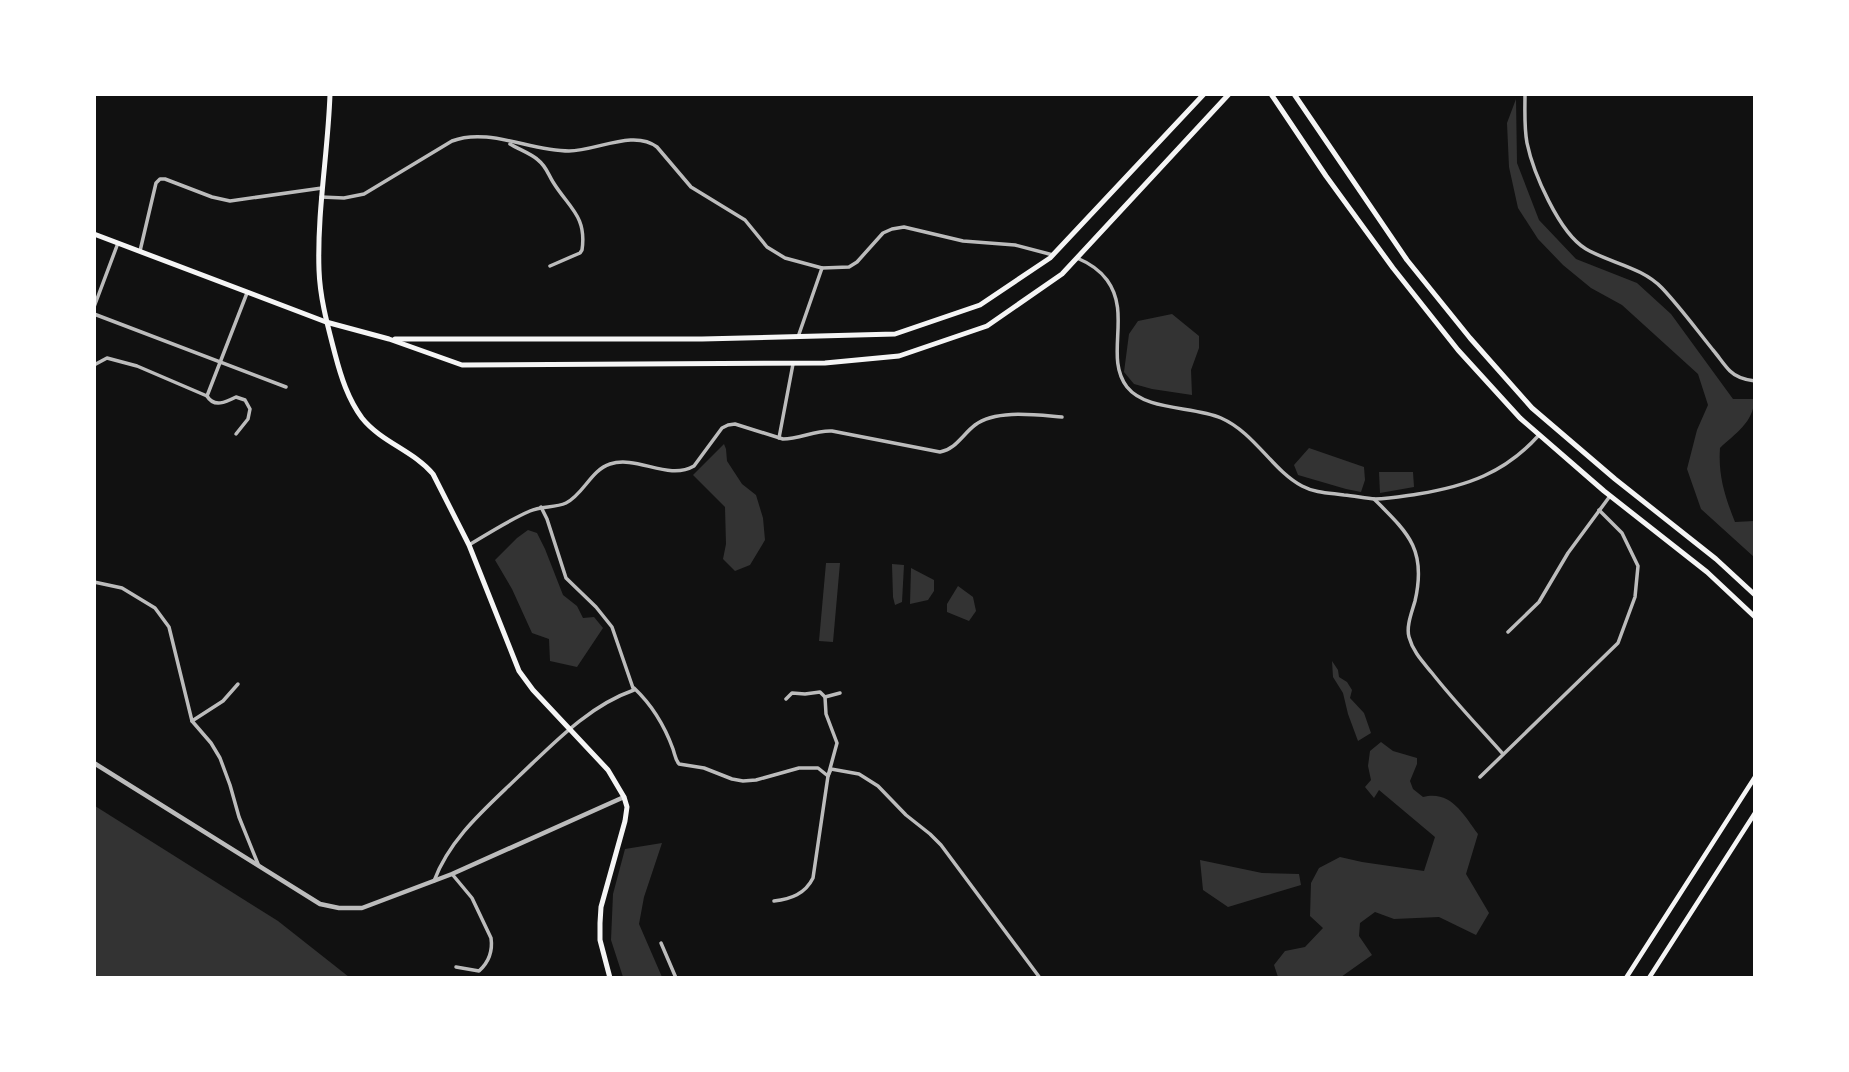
<svg xmlns="http://www.w3.org/2000/svg" width="1849" height="1072" font-family="Merriweather,serif">
<style>
.water{fill:#333}
.lines{fill:none;stroke-linecap:round;stroke-linejoin:round}
.minor{stroke:#bcbcbc;stroke-width:3.5}
.tertiary{stroke:#bcbcbc;stroke-width:4.5}
.secondary{stroke:#f5f5f5;stroke-width:4.5}
.primary{stroke:#f5f5f5;stroke-width:5}
</style>
<rect width="100%" height="100%" fill="#111"/>
<g class="water">
<path d="M1516 99 1517 163 1539 220 1576 259 1637 283 1671 314 1733 399H1754C1755 421 1735 434 1720 448 1718 475 1725 497 1735 522L1754 521V557L1701 509 1687 469 1697 430 1708 405 1698 374 1622 305 1591 288 1563 265 1538 239 1518 208 1509 167 1507 123Z"/>
<polygon points="1172,314 1199,336 1199,348 1191,370 1192,395 1152,389 1134,384 1124,372 1129,334 1138,321"/>
<polygon points="724,444 726,449 727,461 742,484 756,495 763,518 765,540 750,565 735,571 723,559 726,544 725,507 693,475"/>
<polygon points="1309,448 1364,467 1365,480 1361,492 1346,489 1298,475 1294,465"/>
<polygon points="1379,472 1413,472 1414,487 1380,493"/>
<polygon points="528,530 537,533 545,549 563,595 577,606 583,618 594,617 603,628 577,667 550,661 549,639 532,633 512,589 495,560 517,538"/>
<polygon points="826,563 840,563 833,642 819,641"/>
<polygon points="892,564 904,565 902,602 895,605 893,597"/>
<polygon points="911,568 934,580 934,591 928,600 910,604"/>
<polygon points="958,586 973,597 976,611 969,621 947,612 947,604"/>
<polygon points="1332,661 1338,670 1339,677 1347,682 1352,690 1350,698 1364,713 1371,733 1358,741 1348,714 1343,693 1333,677"/>
<path d="M1381 742 1393 751 1417 758V764L1410 781 1413 789 1423 797C1451 790 1463 814 1478 834L1466 874 1489 913 1476 935 1439 917 1394 919 1375 912 1360 923 1359 936 1372 955 1341 977H1278L1274 965 1285 951 1305 947 1323 928 1310 916 1311 883 1319 868 1340 857 1362 862 1424 871 1435 837 1379 790 1374 798 1365 787 1371 780 1368 766 1370 751Z"/>
<polygon points="95,806 278,921 349,977 95,977"/>
<polygon points="662,843 644,897 639,924 662,977 623,977 611,940 613,894 625,849"/>
<polygon points="1200,860 1262,873 1299,874 1301,885 1228,907 1203,890"/>
</g>
<g class="lines">
<g class="minor">
<path d="M1525 94C1525 111 1524 127 1527 143 1533 172 1559 233 1586 249 1610 263 1642 267 1662 288 1680 307 1696 329 1713 350 1719 357 1724 365 1730 371 1736 377 1746 380 1755 381"/>
<path d="M510 144C518 149 532 154 538 160 546 166 548 174 553 182 569 208 587 216 582 250L580 253 550 266"/>
<path d="M321 197 344 198 364 194 452 141C488 127 530 151 569 151 596 151 634 129 657 147L691 187 745 220 767 247 785 258 822 268 849 267 857 262 883 233 892 229 904 227 963 241 1015 245 1053 255"/>
<polyline points="140,251 156,183 160,179 165,179 212,197 230,201 322,188"/>
<path d="M1077 258C1089 263 1099 269 1107 280 1132 314 1104 357 1127 387 1146 411 1193 406 1221 418 1255 433 1272 470 1302 486 1315 493 1330 493 1344 495 1354 496 1365 498 1375 499 1390 499 1404 496 1418 494 1467 486 1505 473 1539 435"/>
<polyline points="94,307 118,243"/>
<polyline points="94,314 286,387"/>
<polyline points="798,337 822,268"/>
<path d="M94 365 107 358 137 366 207 396C214 408 226 402 236 397L245 400 250 409 248 419 236 434"/>
<polyline points="207,396 247,293"/>
<polyline points="779,438 793,364"/>
<path d="M1374 499C1408 533 1427 549 1415 601 1412 612 1406 626 1409 637 1413 652 1423 662 1432 673 1454 701 1479 727 1503 754"/>
<polyline points="541,507 547,519 566,578 596,607 612,627 633,688"/>
<path d="M469 545C489 533 509 520 530 511 541 506 555 508 566 503 583 495 591 470 610 464 637 455 668 481 694 466L722 428 728 425 735 424 783 439C800 439 815 430 832 431L940 452C956 449 963 434 975 425 996 409 1037 415 1062 417"/>
<polyline points="94,582 122,588 155,608 169,627 192,721 211,743 220,758 230,785 239,817 258,864"/>
<polyline points="1508,632 1539,602 1568,553 1610,496"/>
<polyline points="825,697 840,693"/>
<polyline points="192,721 223,701 238,684"/>
<polyline points="1480,777 1618,643 1635,597 1638,566 1622,533 1599,510"/>
<path d="M452 874 472 898 491 938C493 952 489 962 479 971L456 967"/>
<path d="M434 881C450 838 486 808 518 777 553 744 588 706 634 690V688C651 704 665 727 673 749 675 755 675 759 679 764L704 768 732 779 743 781 756 780 799 768H818L828 776 831 769 859 774 878 786 906 815 930 834 941 845 1040 978"/>
<path d="M774 901C791 899 805 894 813 878L828 776 837 743 826 714 825 697 820 692 805 694 792 693 786 699"/>
<polyline points="661,943 676,978"/>
</g>
<polyline class="tertiary" points="94,763 320,904 339,908 362,908 452,874 624,797"/>
<g class="secondary">
<polyline points="1626,978 1755,777"/>
<polyline points="1649,978 1755,813"/>
</g>
<g class="primary">
<path d="M330 94C328 153 317 211 319 270 320 299 328 327 335 354 341 377 348 399 362 418 381 442 414 451 433 474L469 545 519 671 533 690 608 770 624 797 627 807 625 821 601 907 600 923V940L610 978"/>
<polyline points="1271,94 1326,176 1393,268 1458,350 1520,418 1604,491 1707,572 1755,617"/>
<polyline points="1294,94 1407,260 1470,338 1532,408 1615,479 1716,559 1755,595"/>
<polyline points="94,234 326,322 389,339 462,365 825,363 899,356 987,326 1062,274 1229,94"/>
<polyline points="395,339 702,339 895,334 980,305 1050,258 1204,94"/>
</g>
</g>
<rect width="1849" height="1072" fill="none" stroke="#ffffff" stroke-width="192"/>
</svg>
